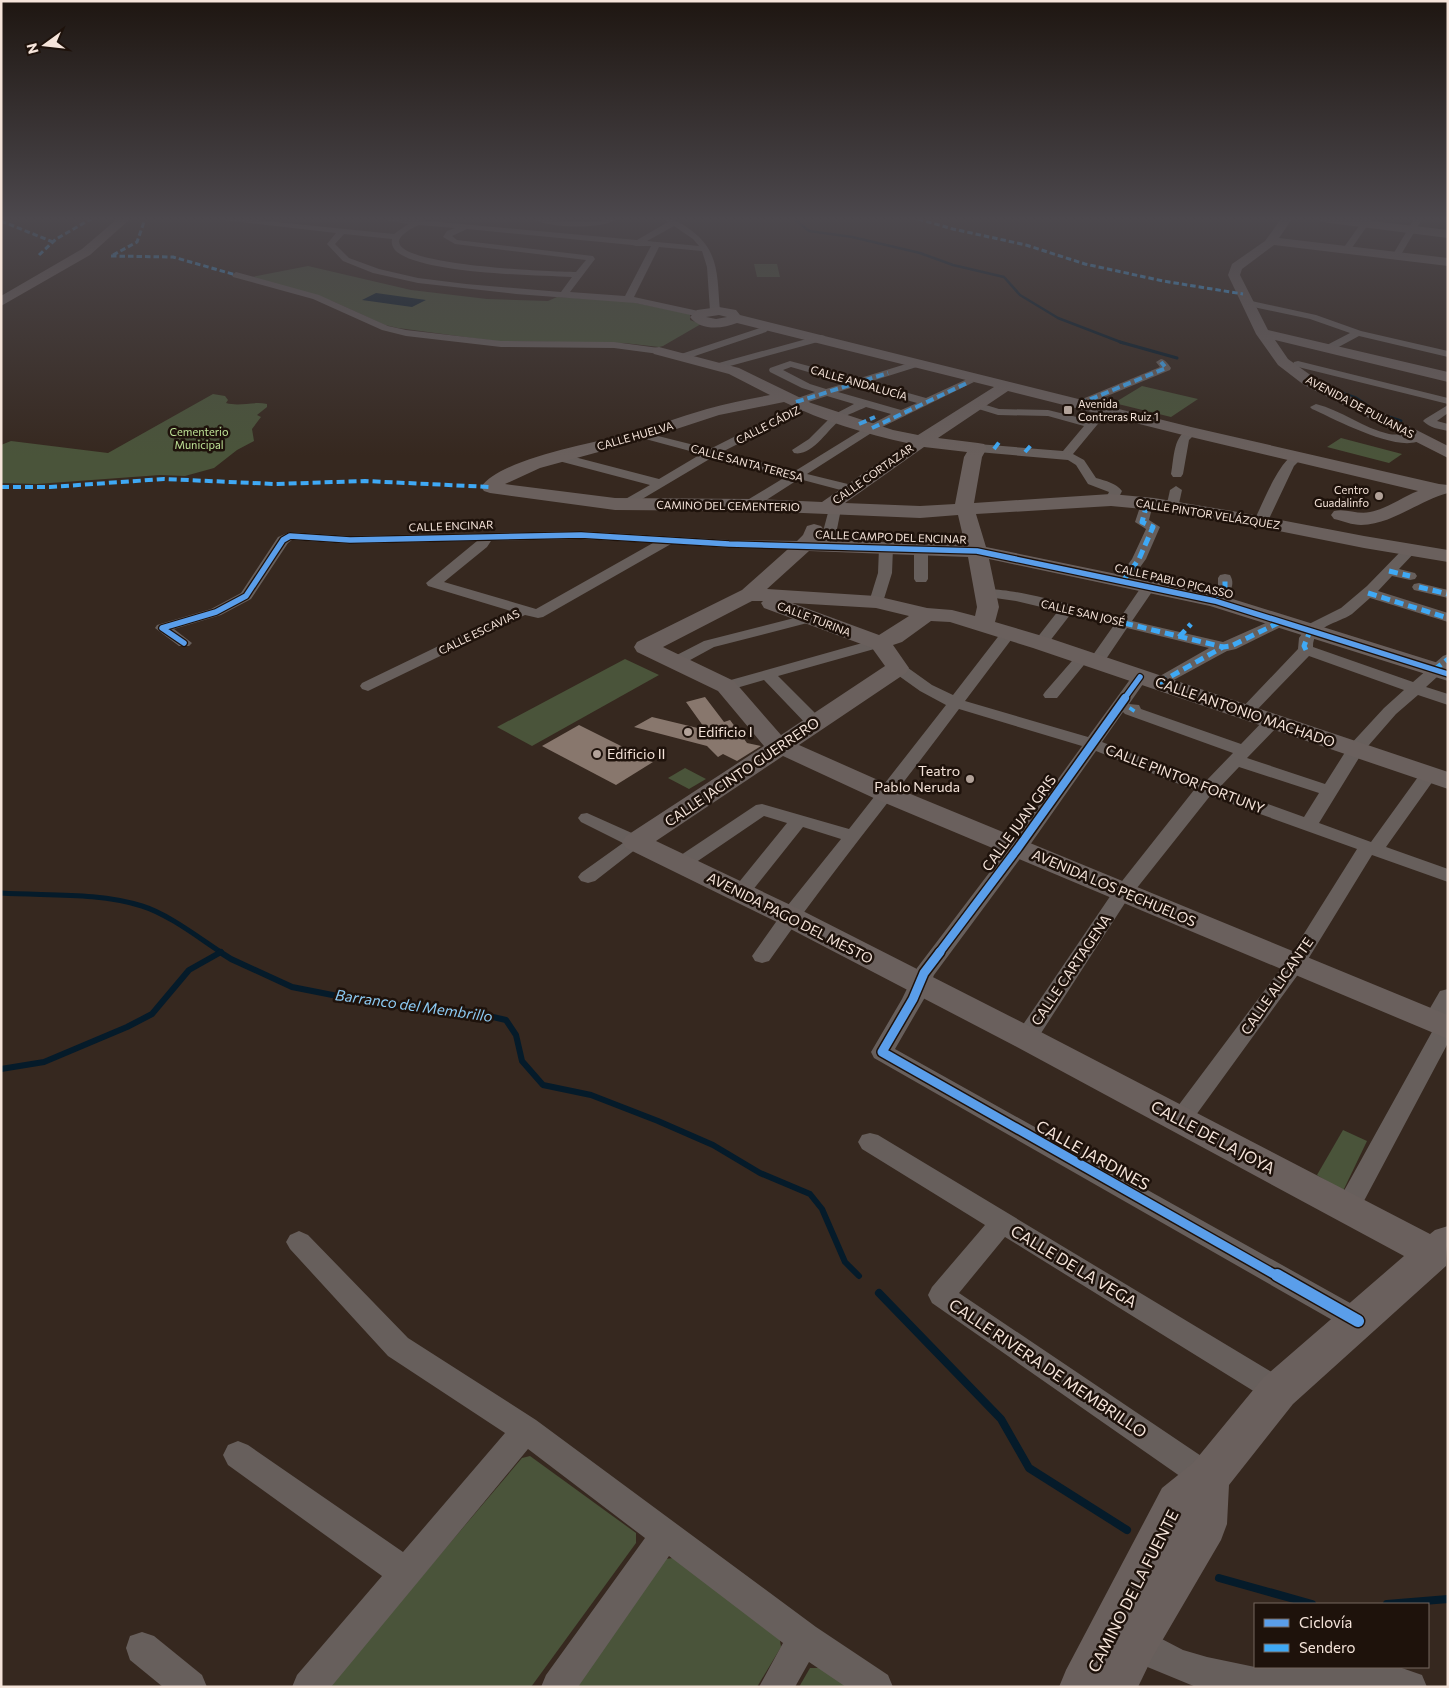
<svg xmlns="http://www.w3.org/2000/svg" width="1449" height="1688" font-family="Commissioner,sans-serif">
<style>
.green{fill:#4a543a}
.water{fill:#051b2a}
.lines{fill:none;stroke-linecap:round;stroke-linejoin:round}
.stream-far4{stroke:#051b2a;stroke-width:2.5}
.stream-far3{stroke:#051b2a;stroke-width:3}
.stream-far2{stroke:#051b2a;stroke-width:5}
.stream-far1{stroke:#051b2a;stroke-width:6}
.stream{stroke:#051b2a;stroke-width:8}
.building{fill:#88776d}
.street{fill:#675f5c;fill-rule:evenodd}
.secondary{fill:#6a605d;fill-rule:evenodd}
.highway{fill:#706460;fill-rule:evenodd}
.quiet-far3{stroke:#3fa9f5;stroke-width:3;stroke-dasharray:5.5 3;stroke-linecap:butt}
.quiet-far2{stroke:#3fa9f5;stroke-width:4;stroke-dasharray:8 4;stroke-linecap:butt}
.quiet-far1{stroke:#3fa9f5;stroke-width:5;stroke-dasharray:9 5;stroke-linecap:butt}
.quiet{stroke:#3fa9f5;stroke-width:6;stroke-dasharray:12 6;stroke-linecap:butt}
.cycleway-far3-casing{stroke:#1e120b;stroke-width:8}
.cycleway-far2-casing{stroke:#1e120b;stroke-width:11}
.cycleway-far1-casing{stroke:#1e120b;stroke-width:12}
.cycleway-casing{stroke:#1e120b;stroke-width:15}
.cycleway-far3{stroke:#5a9eea;stroke-width:5.5}
.cycleway-far2{stroke:#5a9eea;stroke-width:8}
.cycleway-far1{stroke:#5a9eea;stroke-width:9}
.cycleway{stroke:#5a9eea;stroke-width:12}
.poi-dot{fill:#b2a299;stroke:#1e120b;stroke-width:2}
.labels{text-anchor:middle;stroke-width:5;stroke-linejoin:round;paint-order:stroke}
.far-street-label{font-size:11px;fill:#f5e4da;stroke:#1e120b}
.far-poi-label{font-size:11px;fill:#f5e4da;stroke:#1e120b;text-anchor:start}
.far-park-label{font-size:11px;fill:#bfe497;stroke:#1e120b}
.street-label{font-size:14px;fill:#f5e4da;stroke:#1e120b}
.poi-label{font-size:14px;fill:#f5e4da;stroke:#1e120b;text-anchor:start}
.water-label{font-size:15px;font-style:italic;fill:#8dcbf4;stroke:#1e120b}
.near-street-label{font-size:16px;fill:#f5e4da;stroke:#1e120b}
</style>
<rect width="100%" height="100%" fill="#36281f"/>
<g class="green">
<polygon points="754,264 777,264 780,277 757,277"/>
<polygon points="308,266 411,290 487,299 548,301 557,297 626,301 690,314 690,320 701,324 663,346 659,347 624,343 495,341 398,328 385,325 332,301 247,278"/>
<polygon points="1142,386 1198,399 1171,417 1114,403"/>
<path d="M213 394 225 396 228 400 226 403C240 407 253 401 267 404V407L257 415 261 417 252 429 254 441 237 450 214 468 185 476 160 475 37 484 1 483V445L11 441 108 453Z"/>
<polygon points="1341,438 1402,454 1389,463 1327,447"/>
<polygon points="625,659 659,675 532,746 497,727"/>
<polygon points="685,768 706,779 689,789 668,778"/>
<polygon points="1343,1130 1367,1141 1343,1191 1317,1175"/>
<polygon points="530,1456 636,1533 636,1543 531,1687 328,1687 522,1458"/>
<polygon points="673,1558 779,1635 781,1647 757,1687 574,1687 665,1559"/>
<polygon points="810,1668 821,1668 847,1687 799,1687"/>
</g>
<polygon class="water" points="376,293 426,300 412,307 362,300"/>
<g class="lines">
<polyline class="stream-far4" points="794,219 809,231 852,237 920,253 953,265 1004,277 1020,295 1058,318 1123,343"/>
<g class="stream-far3">
<polyline points="1120,342 1177,358"/>
<polyline points="1342,393 1356,398 1368,406"/>
<polyline points="1389,417 1401,421"/>
</g>
<g class="stream-far2">
<path d="M1 893C47 896 98 892 142 906 168 914 199 938 222 953"/>
<polyline points="219,953 221,952"/>
</g>
<g class="stream-far1">
<polyline points="220,952 231,959 292,987 378,1004 471,1012 506,1020 516,1035 522,1061 543,1085 591,1095 658,1121 713,1145 760,1173 810,1194 822,1209 845,1262 859,1276"/>
<polyline points="1,1069 44,1062 127,1027 152,1014 189,970 221,952"/>
</g>
<g class="stream">
<polyline points="879,1293 1001,1419 1029,1468 1127,1530"/>
<polyline points="1219,1578 1312,1604"/>
<polyline points="1387,1604 1448,1599"/>
</g>
</g>
<g class="building">
<polygon points="705,697 724,722 730,720 747,743 761,746 737,761 723,754 718,757 707,746 634,727 652,717 706,730 686,702"/>
<polygon points="579,725 653,762 616,785 542,746"/>
</g>
<g class="lines">
<g class="street">
<path d="M214 219H246L394 234 408 224 379 219 418 220 637 240 668 222 664 219C676 219 683 224 692 231 720 252 717 278 720 311L715 314 710 311 707 267 702 251 659 247 634 297 703 312V316L700 317 635 303 516 294 418 283 373 273 343 261 327 244 336 233ZM419 225 455 228 447 231 443 237 455 244 586 260 576 272C563 272 331 265 419 225ZM674 226 693 239 699 246 647 241ZM467 229 632 245 636 246H651L625 296 570 292 595 259 593 256 457 240 452 236ZM344 234 392 239C391 244 393 249 397 252 426 274 533 275 572 277L561 292 466 284 418 278 379 269 349 258 335 244Z"/>
<path d="M533 219 587 222 617 219C602 230 548 228 533 219Z"/>
<polygon points="1364,219 1372,219 1349,252 1343,252 1342,250"/>
<polygon points="1414,219 1422,219 1399,258 1393,258 1392,256"/>
<polygon points="236,272 319,295 388,326 406,330 501,341 614,342 659,348 664,351 659,354 614,348 501,347 406,336 382,330 313,299 233,277 232,275"/>
<polygon points="1247,300 1316,315 1361,331 1448,351 1448,357 1359,336 1333,350 1325,350 1325,346 1350,333 1310,319 1244,305 1242,303"/>
<polygon points="763,327 768,330 766,332 686,359 682,360 677,357 678,355"/>
<polygon points="821,335 825,336 825,340 719,369 714,366 715,364"/>
<path d="M1161 359C1166 360 1168 364 1171 368L1170 370 1083 406H1075L1073 404 1075 402 1160 367 1156 362Z"/>
<path d="M919 360 923 361 924 363 923 365 869 382 926 398 965 380 969 379 974 382 876 430 807 474 856 486 858 489 856 492 852 493 799 479 760 504 759 508 754 509 748 505 749 499 787 476 713 457 627 508 621 504 622 501 650 485 555 460 553 457 559 453 659 479 701 454 638 437 636 435 638 433 642 432 710 449 799 404H792L790 402 792 400 815 392 802 388 770 372 769 370 770 368 790 361 857 379ZM791 367 846 383 826 389 810 384 783 370ZM857 386 917 403 901 410 838 392ZM827 396 854 404 833 415 809 439 792 450 794 453C812 457 828 429 841 419 848 414 858 411 866 407L891 414 868 426 795 471 722 452 809 408 811 406 805 403Z"/>
<polygon points="1298,361 1448,398 1448,404 1294,366 1293,364 1294,362"/>
<path d="M976 402 999 409 1048 410 1089 420 1094 415H1102L1104 417 1102 419 1073 454 1084 460 1096 478C1106 481 1116 483 1122 491L1116 503H1106L1105 500 1109 492 1088 484 1076 465 1068 460 978 452 972 448 978 444 1063 451 1084 426 1048 416 998 415 972 407 970 405Z"/>
<path d="M1316 404C1341 410 1363 428 1389 434 1399 436 1416 431 1423 438 1404 457 1333 418 1312 409L1310 407Z"/>
<path d="M1448 405V413L1437 421 1448 424V431C1439 429 1430 428 1423 421L1425 419Z"/>
<path d="M1191 429 1197 432 1189 440 1183 474 1181 477H1173L1171 474C1174 459 1173 433 1191 429Z"/>
<path d="M1296 454 1302 458 1294 466 1268 521 1261 525 1256 524 1254 521C1262 505 1280 458 1296 454Z"/>
<polygon points="1176,486 1182,490 1178,508 1172,512 1167,511 1166,508 1170,490"/>
<polygon points="1147,500 1153,504 1149,520 1160,527 1146,559 1128,584 1118,584 1116,581 1132,559 1146,529 1135,522 1141,504"/>
<polygon points="835,505 841,509 835,539 833,542 823,542 821,539 829,509"/>
<path d="M581 531 729 540 804 541 811 545 804 549 729 548 671 544 543 617 538 618 525 615 368 691 362 689 360 686 362 683 511 611 428 586 426 583 477 541 350 544 292 540 288 543 251 599 221 615 174 629 192 643 189 646H179L155 628 157 625 211 609 241 593 278 537 290 532 350 536ZM581 539 653 543 536 609 444 582 487 547 491 541Z"/>
<polygon points="886,544 893,548 892,573 883,602 881,605 871,605 869,602 878,573 879,548"/>
<polygon points="921,545 928,549 928,579 926,582 916,582 914,579 914,549"/>
<path d="M1410 546 1417 550 1399 569 1415 573 1417 576 1415 579 1410 580 1392 576 1378 591 1448 613V622L1370 598C1364 603 1358 609 1352 614 1337 624 1313 625 1313 647L1413 682 1443 656 1448 654V667L1426 687 1448 694V705L1418 695 1396 714 1362 753 1319 823 1371 842 1423 770 1429 769 1435 770 1438 774 1386 847 1448 869V882L1372 855 1302 969 1188 1126 1180 1129 1172 1126 1168 1120 1172 1114 1288 959 1357 849 1210 796 1125 903 1034 1044 1026 1046 1018 1044 1015 1038 1018 1032 1111 895 1194 790 1096 751 1025 852 934 975 924 999 895 1049 1368 1313 1372 1321 1368 1329 1358 1333 1348 1329 874 1058 871 1052 902 999 917 968 1011 844 1082 746 959 709C896 794 829 875 769 961L762 963 755 961 752 956 788 905 841 839 803 827 748 896 741 898 734 896 731 892 787 823 764 816 689 867 682 869 675 867 672 863 675 859 756 805 762 804 849 829 946 705 920 691 892 671 890 668 892 665H904L932 685 953 695 1004 629H1014L1017 632 965 701 1088 737 1134 674H1146L1148 677 1129 704 1139 705 1141 709 1241 744 1267 717H1279L1281 721 1279 725 1247 758 1325 784 1349 746 1384 708 1404 690 1309 656 1252 715H1240L1238 712 1298 649 1299 638 1309 624 1341 608 1367 586 1405 547ZM1123 712 1125 714 1233 753 1205 782 1102 742ZM1239 767 1319 793 1304 817 1220 787Z"/>
<path d="M1225 574 1230 575C1237 587 1227 595 1220 604H1210L1208 601 1218 588V578L1220 575Z"/>
<path d="M1149 582 1154 583 1156 586 1132 621 1223 642 1275 619H1285L1287 622 1285 625 1236 649 1227 651 1159 688 1153 686 1151 683 1153 680 1209 648 1127 628 1102 665H1090L1088 662 1114 625 1070 615 1046 646H1036L1033 643 1058 611 1016 601 981 596 979 593 981 590C1004 584 1092 611 1120 618L1144 583Z"/>
<polygon points="1419,583 1448,590 1448,598 1414,590 1412,587 1414,584"/>
<polygon points="810,614 815,615 817,618 815,621 714,647 681,665 669,665 667,662 669,659 704,641"/>
<polygon points="880,638 885,640 888,643 885,646 778,676 821,719 823,723 821,727 809,727 764,680 726,691 720,689 718,686 720,683"/>
<polygon points="1083,652 1088,654 1091,657 1088,660 1057,698 1045,698 1043,695 1045,692 1078,654"/>
<polygon points="587,813 643,838 645,842 595,881 588,883 581,881 578,877 581,873 623,843 581,822 578,818 581,814"/>
<polygon points="1448,989 1448,1015 1445,1019 1448,1020 1448,1043 1357,1214 1348,1217 1339,1214 1335,1207 1433,1030 1425,1027 1422,1022 1440,991"/>
<polygon points="870,1133 878,1135 1288,1382 1292,1391 1288,1400 1278,1404 1268,1400 1005,1237 959,1293 1219,1468 1223,1478 1219,1488 1208,1492 1197,1488 932,1303 928,1295 932,1287 985,1225 862,1149 858,1142 862,1135"/>
<polygon points="299,1231 308,1235 408,1338 536,1420 816,1627 888,1675 893,1687 846,1687 809,1662 795,1687 759,1687 783,1643 669,1556 578,1687 541,1687 546,1675 645,1538 528,1449 331,1687 292,1687 297,1675 382,1576 228,1465 223,1455 228,1445 238,1441 248,1445 403,1552 505,1433 388,1356 290,1249 286,1242 290,1235"/>
<polygon points="1135,1625 1183,1650 1207,1657 1255,1667 1317,1668 1399,1667 1422,1675 1427,1687 1196,1687 1145,1666 1123,1653 1119,1641 1123,1629"/>
<polygon points="142,1632 154,1636 202,1675 207,1687 163,1687 130,1660 126,1648 130,1636"/>
</g>
<g class="secondary">
<polygon points="1281,219 1292,219 1279,238 1448,258 1448,266 1274,245 1242,269 1240,275 1268,330 1448,372 1448,382 1275,340 1288,359 1316,379 1448,446 1448,458 1304,385 1278,365 1256,334 1228,275 1232,264 1265,241"/>
<polygon points="1317,219 1355,219 1448,230 1448,238 1322,222"/>
<path d="M719 307 736 310 740 315 1191 427 1439 484 1448 485V493C1418 501 1393 524 1361 525 1352 525 1343 521 1334 519L1331 515 1334 511C1346 508 1358 515 1370 512 1387 509 1402 497 1418 491L1191 437 1008 391 938 438 978 443 984 444 987 448 982 457 974 503 1111 494 1154 498 1238 512 1364 536 1448 550V562L1364 548 1238 523 1154 510 1111 506 976 514 986 547 1223 596 1448 666V681L1210 606 989 559 999 607 995 622 1049 638 1448 772V789L1033 648 950 622 931 621 902 642 893 645 909 668 906 673 799 745 896 788 1448 1015V1039L878 800 783 756 656 841 799 909 1037 1030 1430 1234 1435 1230 1448 1226 1446 1266 1293 1404 1229 1485 1227 1524 1221 1540 1152 1658 1138 1687H1059L1066 1670 1162 1488 1193 1463 1263 1378 1404 1256 1015 1046 779 923 626 848 622 842 626 836 764 746 718 691 637 652 634 647 637 642 742 590 797 541 803 535 807 526 814 524 821 526 824 530 820 540 965 545 958 515 920 518 754 511 615 510 490 493 484 491 481 487C500 459 590 444 623 435 651 428 678 417 707 409 728 403 749 399 770 395L729 374 654 354 652 351 654 348 659 347 739 368 811 403 893 430 918 435 994 387 737 323C722 329 701 331 690 317L697 310ZM719 315 727 317 716 319 706 317ZM784 402C822 421 866 434 907 443L822 502 754 499 615 498 505 484 540 468 646 439 719 415ZM924 447 967 452 964 457 955 504 920 506 845 503ZM809 551 968 557 977 607 975 616 952 610 927 608 876 596 767 589ZM752 601H763L761 603 764 608 872 648 885 666 781 735 734 681 663 647ZM792 603 876 608 909 616 879 635Z"/>
</g>
<polygon class="highway" points="117,219 130,219 90,255 1,306 1,296 82,249"/>
<g class="quiet-far3">
<polyline points="918,219 953,229 1026,245 1085,264 1163,281 1243,294"/>
<polyline points="1,221 53,242"/>
<polyline points="39,255 56,239 91,219"/>
<polyline points="113,255 137,242 145,219"/>
<polyline points="111,256 173,257 236,275"/>
</g>
<g class="quiet-far2">
<polyline points="796,402 888,373"/>
<polyline points="1079,404 1166,368 1161,362"/>
<polyline points="859,424 875,417"/>
<polyline points="872,428 969,382"/>
<polyline points="994,449 1000,441"/>
<polyline points="1025,452 1033,443"/>
<polyline points="1,487 50,487 164,479 275,484 365,481 490,487"/>
</g>
<g class="quiet-far1">
<polyline points="1389,571 1410,576"/>
<polyline points="1123,581 1139,559 1153,527 1142,522 1147,504"/>
<polyline points="1419,587 1448,594"/>
<polyline points="1368,593 1448,618"/>
<polyline points="1215,601 1225,589 1225,578"/>
<polyline points="1124,623 1223,647"/>
<polyline points="1179,637 1191,624"/>
<polyline points="1306,650 1304,646 1310,631"/>
<polyline points="1434,670 1448,659"/>
<polyline points="1159,683 1223,647 1231,646 1280,622"/>
</g>
<polyline class="quiet" points="1131,711 1133,708"/>
<g class="cycleway-far3-casing">
<g id="cycleway-far3">
<polyline points="184,643 162,628 216,612 246,596 283,540 290,536 350,540 581,535 729,544 977,551 1215,601 1448,674"/>
<polyline points="1124,699 1140,677"/>
</g>
</g>
<g class="cycleway-far2-casing">
<polyline id="cycleway-far2" points="939,953 1018,848 1125,698"/>
</g>
<g class="cycleway-far1-casing">
<polyline id="cycleway-far1" points="940,952 924,973 913,999 882,1052 1279,1277"/>
</g>
<g class="cycleway-casing">
<polyline id="cycleway" points="1277,1275 1358,1321"/>
</g>
<use href="#cycleway-far3" class="cycleway-far3"/>
<use href="#cycleway-far2" class="cycleway-far2"/>
<use href="#cycleway-far1" class="cycleway-far1"/>
<use href="#cycleway" class="cycleway"/>
</g>
<linearGradient id="sky" x2="0" y2="1"><stop stop-color="#1e1611"/><stop offset="0.48" stop-color="#4c484d"/><stop offset="1" stop-color="#4c484d" stop-opacity="0"/></linearGradient>
<rect width="1449" height="456" fill="url(#sky)"/>
<g class="poi-dot">
<rect x="1063" y="405" width="10" height="10" rx="2.5"/>
<circle cx="1379" cy="496" r="5"/>
<circle cx="688" cy="732" r="5"/>
<circle cx="597" cy="754" r="5"/>
<circle cx="970" cy="779" r="5"/>
</g>
<g class="labels">
<g class="far-street-label">
<text transform="translate(859 383) rotate(16)" y="4">CALLE ANDALUCÍA</text>
<text transform="translate(1360 407) rotate(28)" y="4">AVENIDA DE PULIANAS</text>
<text transform="translate(768 425) rotate(-27)" y="4">CALLE CÁDIZ</text>
<text transform="translate(635 436) rotate(-16)" y="4">CALLE HUELVA</text>
<text transform="translate(747 463) rotate(15)" y="4">CALLE SANTA TERESA</text>
<text transform="translate(873 474) rotate(-35)" y="4">CALLE CORTAZAR</text>
<text transform="translate(728 506) rotate(1)" y="4">CAMINO DEL CEMENTERIO</text>
<text transform="translate(1208 514) rotate(9)" y="4">CALLE PINTOR VELÁZQUEZ</text>
<text transform="translate(451 526) rotate(-2)" y="4">CALLE ENCINAR</text>
<text transform="translate(891 537) rotate(2)" y="4">CALLE CAMPO DEL ENCINAR</text>
<text transform="translate(1174 581) rotate(13)" y="4">CALLE PABLO PICASSO</text>
<text transform="translate(1083 613) rotate(13)" y="4">CALLE SAN JOSÉ</text>
<text transform="translate(814 619) rotate(21)" y="4">CALLE TURINA</text>
<text transform="translate(479 632) rotate(-26)" y="4">CALLE ESCAVIAS</text>
</g>
<g class="far-poi-label">
<text x="1078" y="408">Avenida<tspan x="1078" dy="13">Contreras Ruiz 1</tspan></text>
<text x="1369" y="494" text-anchor="end">Centro<tspan x="1369" dy="13">Guadalinfo</tspan></text>
</g>
<g class="far-park-label">
<text x="199" y="436">Cementerio<tspan x="199" dy="13">Municipal</tspan></text>
</g>
<g class="street-label">
<text transform="translate(1245 712) rotate(19)" y="5">CALLE ANTONIO MACHADO</text>
<text transform="translate(742 772) rotate(-34)" y="5">CALLE JACINTO GUERRERO</text>
<text transform="translate(1185 779) rotate(21)" y="5">CALLE PINTOR FORTUNY</text>
<text transform="translate(1019 823) rotate(-54)" y="5">CALLE JUAN GRIS</text>
<text transform="translate(1114 888) rotate(23)" y="5">AVENIDA LOS PECHUELOS</text>
<text transform="translate(790 918) rotate(27)" y="5">AVENIDA PAGO DEL MESTO</text>
<text transform="translate(1071 970) rotate(-56)" y="5">CALLE CARTAGENA</text>
<text transform="translate(1277 986) rotate(-55)" y="5">CALLE ALICANTE</text>
</g>
<g class="poi-label">
<text x="698" y="737">Edificio I</text>
<text x="607" y="759">Edificio II</text>
<text x="960" y="776" text-anchor="end">Teatro<tspan x="960" dy="16">Pablo Neruda</tspan></text>
</g>
<g class="water-label">
<text transform="translate(414 1006) rotate(8)" y="5">Barranco del Membrillo</text>
</g>
<g class="near-street-label">
<text transform="translate(1213 1137) rotate(28)" y="6">CALLE DE LA JOYA</text>
<text transform="translate(1093 1155) rotate(29)" y="6">CALLE JARDINES</text>
<text transform="translate(1074 1266) rotate(31)" y="6">CALLE DE LA VEGA</text>
<text transform="translate(1048 1368) rotate(34)" y="6">CALLE RIVERA DE MEMBRILLO</text>
<text transform="translate(1133 1591) rotate(-63)" y="6">CAMINO DE LA FUENTE</text>
</g>
</g>
<rect width="1449" height="1688" fill="none" stroke="#f5e4da" stroke-width="5"/>
<rect x="1254" y="1603" width="175" height="65" fill="#1e120b" stroke="#74665e"/>
<rect x="1264" y="1619" width="25" height="8" fill="#5a9eea" stroke="#74665e"/>
<text x="1299" y="1628" font-size="15" fill="#f5e4da">Ciclovía</text>
<rect x="1264" y="1644" width="25" height="8" fill="#3fa9f5" stroke="#74665e"/>
<text x="1299" y="1653" font-size="15" fill="#f5e4da">Sendero</text>
<g transform="translate(45 45) rotate(255)" stroke="#1e120b" stroke-width="4" paint-order="stroke">
<path d="M0-4L9 19L0 12L-9 19Z" fill="#f5e4da"/>
<text y="-8" font-size="14" font-weight="bold" text-anchor="middle" fill="#f5e4da">N</text>
</g>
</svg>
